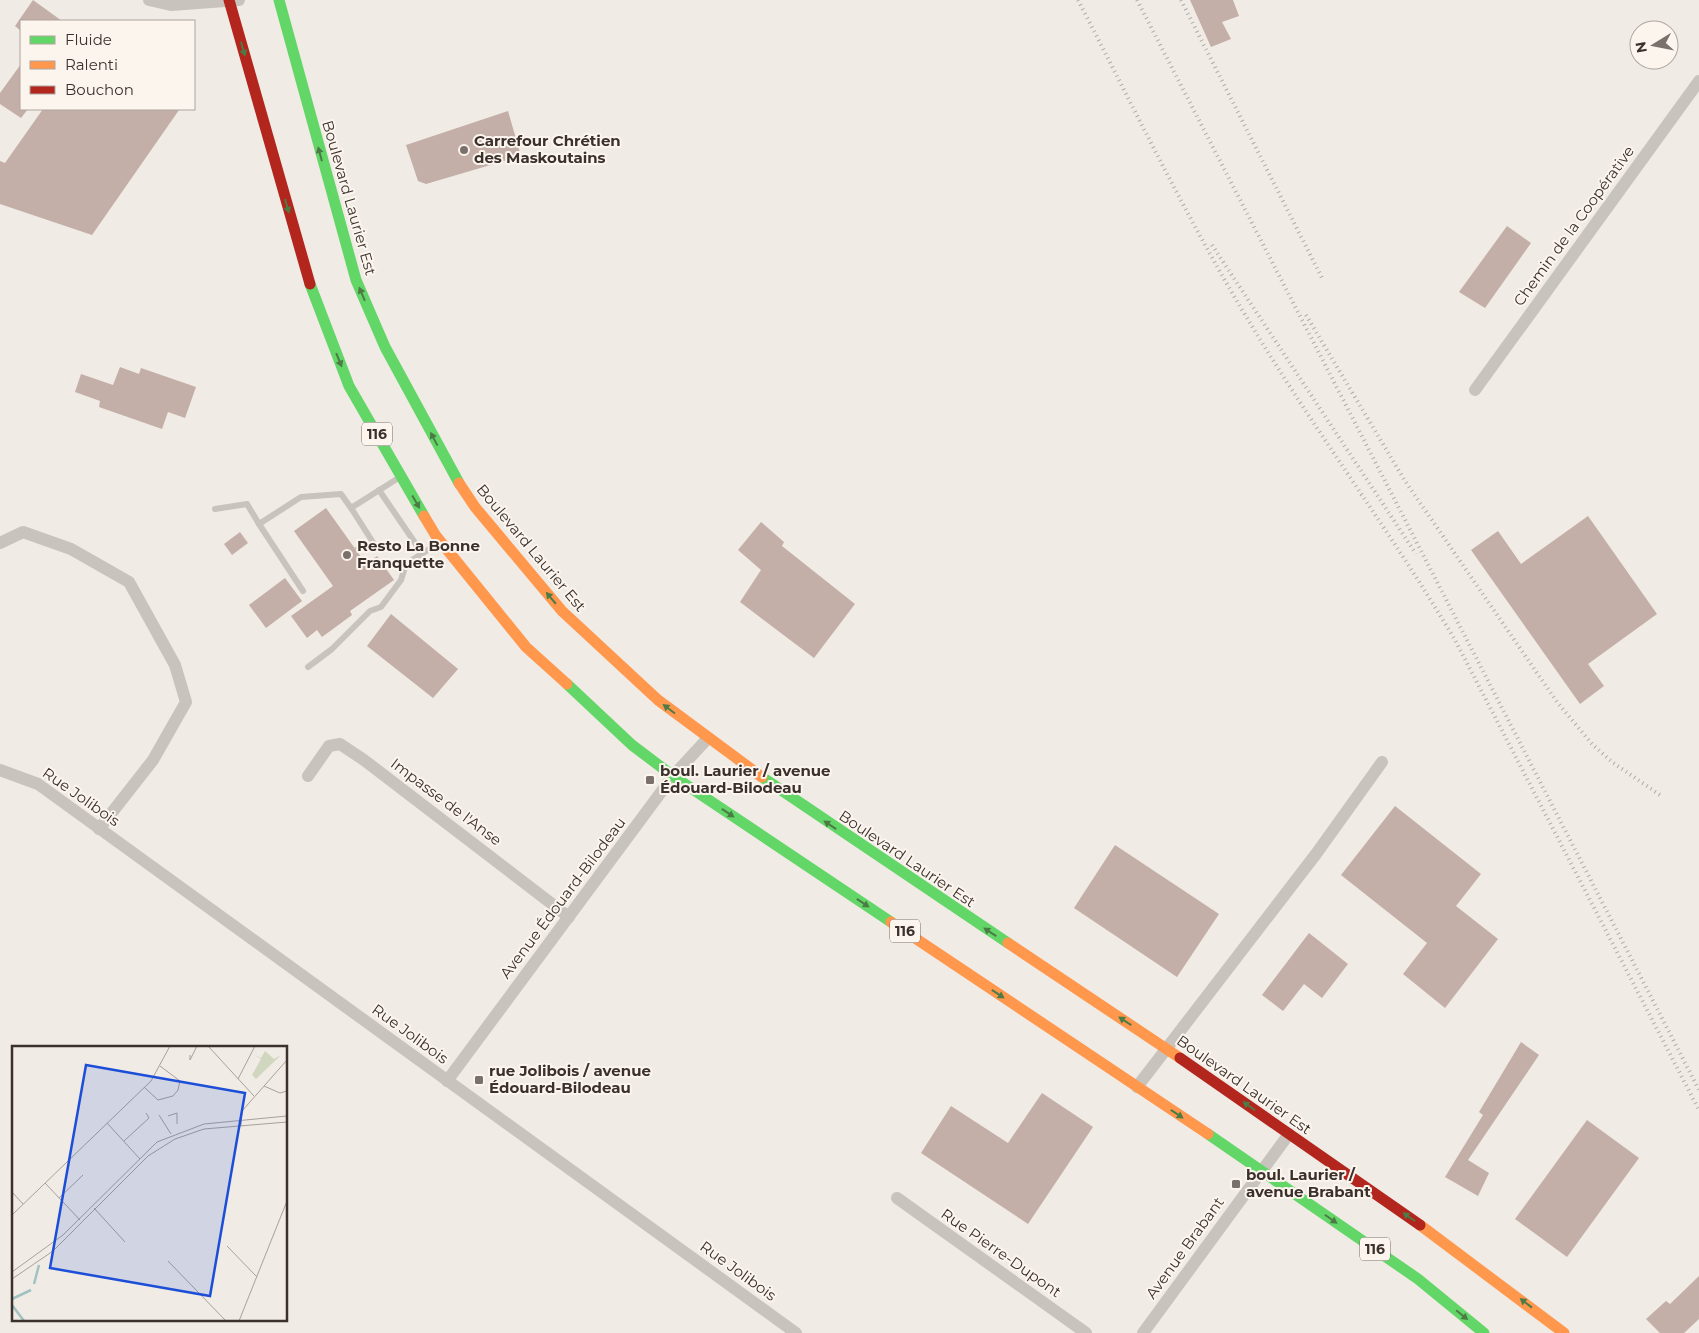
<svg xmlns="http://www.w3.org/2000/svg" width="1699" height="1333" font-family="Montserrat,sans-serif">
<style>
.building{fill:#c3afa7}
.lines{fill:none;stroke-linecap:round;stroke-linejoin:round}
.path{stroke:#c2bbb6;stroke-width:2.5;stroke-dasharray:2.5 2.5;stroke-linecap:butt}
.lane{stroke:#c9c3be;stroke-width:6}
.street{stroke:#c9c3be;stroke-width:12}
.fast{stroke:#63d668;stroke-width:11}
.slow{stroke:#ff974d;stroke-width:11}
.jam{stroke:#b3261e;stroke-width:11}
.rail{stroke:#b1aca8;stroke-width:4;stroke-dasharray:1 4;stroke-linecap:butt}
.oneway{fill:#4d7b46}
.poi-dot{fill:#7a716c;stroke:#fbf5ee;stroke-width:2}
.labels{text-anchor:middle;stroke-width:4;stroke-linejoin:round;paint-order:stroke}
.shield{fill:#fbf5ee;stroke:#756b66;stroke-width:1}
.shield-label{font-size:14px;font-weight:bold;fill:#3b302b}
.poi-label{font-size:15px;font-weight:bold;fill:#3b302b;stroke:#fbf5ee;text-anchor:start}
.street-label{font-size:15px;fill:#3b302b;stroke:#fbf5ee}
.inset-river{fill:none;stroke:#a1c2c1;stroke-width:2.5}
.inset-road{fill:none;stroke:#a8a09b;stroke-width:1}
.view{fill:#1d4ed8;fill-opacity:0.15;stroke:#1d4ed8;stroke-width:2.5}
.inset-edge{fill:none;stroke:#3b302b;stroke-width:2.5}
</style>
<rect width="100%" height="100%" fill="#f0ebe5"/>
<g class="building">
<polygon points="33,0 62,21 21,21 21,31 15,26"/>
<polygon points="1190,0 1233,0 1239,16 1222,22 1231,39 1211,47"/>
<polygon points="21,64 21,109 28,109 21,118 0,104 0,93"/>
<polygon points="43,109 178,109 179,110 92,235 0,204 0,161 5,163"/>
<polygon points="508,111 521,156 426,184 418,181 406,145"/>
<polygon points="1507,226 1531,243 1485,308 1459,292"/>
<polygon points="120,367 139,374 141,368 196,387 185,418 168,412 162,429 99,407 100,401 75,392 81,374 113,385"/>
<polygon points="326,508 366,564 377,556 394,580 350,611 352,615 322,637 317,630 307,638 291,616 333,586 294,531"/>
<polygon points="1588,516 1657,614 1588,664 1604,686 1580,704 1471,550 1498,531 1521,564"/>
<polygon points="761,522 784,542 782,546 855,604 814,658 740,602 761,570 738,550"/>
<polygon points="240,532 248,543 232,555 224,544"/>
<polygon points="285,578 302,601 266,628 249,605"/>
<polygon points="391,614 458,669 433,698 367,646"/>
<polygon points="1395,806 1481,874 1456,906 1498,939 1445,1008 1403,974 1427,943 1341,875"/>
<polygon points="1115,845 1219,914 1177,977 1074,908"/>
<polygon points="1309,933 1348,964 1322,998 1304,984 1283,1011 1262,995"/>
<polygon points="1521,1042 1539,1055 1468,1160 1489,1173 1478,1196 1445,1177 1483,1115 1479,1112"/>
<polygon points="1042,1093 1093,1127 1028,1224 921,1153 951,1106 1008,1143"/>
<polygon points="1587,1120 1639,1158 1567,1257 1515,1219"/>
<polygon points="1699,1276 1699,1319 1684,1333 1660,1333 1646,1319 1666,1301 1670,1304"/>
</g>
<g class="lines">
<polyline class="path" points="355,549 362,544"/>
<g class="lane">
<polyline points="379,490 422,553"/>
<polyline points="215,509 247,504 259,524"/>
<polyline points="374,544 351,508 400,477"/>
<polyline points="303,591 259,524 301,497 341,494 351,508"/>
<polyline points="308,667 332,649 370,611 381,607 401,580 406,564 440,542"/>
</g>
<g class="street">
<polyline points="149,0 171,5 239,0"/>
<polyline points="1475,390 1699,81"/>
<polyline points="0,543 23,532 71,549 129,582 175,665 186,702 153,760 99,829"/>
<polyline points="0,770 38,784 796,1333"/>
<polyline points="308,776 329,746 340,744 364,760 569,917"/>
<polyline points="447,1081 673,776 708,738"/>
<polyline points="1137,1087 1316,854 1382,762"/>
<polyline points="897,1198 1086,1333"/>
<polyline points="1143,1333 1289,1134"/>
</g>
<g class="fast">
<polyline points="279,0 356,280 385,347 459,483"/>
<polyline points="310,284 349,386 424,516"/>
<polyline points="567,684 632,745 673,776 891,922"/>
<polyline points="762,777 1008,943"/>
<polyline points="1208,1134 1418,1279 1484,1333"/>
</g>
<g class="slow">
<polyline points="459,483 475,507 562,611 658,700 762,777"/>
<polyline points="424,516 436,536 526,647 567,684"/>
<polyline points="891,922 1208,1134"/>
<polyline points="1008,943 1180,1058"/>
<polyline points="1420,1225 1564,1333"/>
</g>
<g class="jam">
<polyline points="229,0 310,284"/>
<polyline points="1180,1058 1420,1225"/>
</g>
<g class="rail">
<path d="M1078 0C1134 108 1187 219 1250 323 1315 431 1391 532 1455 640L1699 1110"/>
<polyline points="1137,0 1699,1090"/>
<polyline points="1181,0 1323,280"/>
<polyline points="1212,245 1416,554"/>
<polyline points="1306,315 1405,481 1557,702 1592,744 1612,762 1660,795"/>
</g>
</g>
<defs><path id="oneway-solid" d="M-6-.8H1V-3.2L6.5 0L1 3.2V.8H-6Z" transform="scale(1.25)"/></defs>
<g class="oneway">
<use href="#oneway-solid" transform="translate(243 49) rotate(74)"/>
<use href="#oneway-solid" transform="translate(320 154) rotate(-105)"/>
<use href="#oneway-solid" transform="translate(287 206) rotate(74)"/>
<use href="#oneway-solid" transform="translate(362 294) rotate(-113)"/>
<use href="#oneway-solid" transform="translate(339 360) rotate(68)"/>
<use href="#oneway-solid" transform="translate(434 439) rotate(-118)"/>
<use href="#oneway-solid" transform="translate(416 502) rotate(60)"/>
<use href="#oneway-solid" transform="translate(551 598) rotate(-130)"/>
<use href="#oneway-solid" transform="translate(669 709) rotate(-143)"/>
<use href="#oneway-solid" transform="translate(728 813) rotate(34)"/>
<use href="#oneway-solid" transform="translate(830 825) rotate(-146)"/>
<use href="#oneway-solid" transform="translate(863 903) rotate(34)"/>
<use href="#oneway-solid" transform="translate(990 932) rotate(-147)"/>
<use href="#oneway-solid" transform="translate(998 994) rotate(34)"/>
<use href="#oneway-solid" transform="translate(1125 1021) rotate(-147)"/>
<use href="#oneway-solid" transform="translate(1249 1106) rotate(-145)"/>
<use href="#oneway-solid" transform="translate(1177 1114) rotate(34)"/>
<use href="#oneway-solid" transform="translate(1409 1217) rotate(-145)"/>
<use href="#oneway-solid" transform="translate(1331 1219) rotate(35)"/>
<use href="#oneway-solid" transform="translate(1526 1303) rotate(-142)"/>
<use href="#oneway-solid" transform="translate(1462 1315) rotate(39)"/>
</g>
<g class="poi-dot">
<circle cx="464" cy="150" r="5"/>
<circle cx="347" cy="555" r="5"/>
<rect x="645" y="775" width="10" height="10" rx="2.5"/>
<rect x="474" y="1075" width="10" height="10" rx="2.5"/>
<rect x="1231" y="1179" width="10" height="10" rx="2.5"/>
</g>
<g class="labels">
<g class="shield">
<rect x="362" y="422.5" width="30" height="23" rx="4"/>
<rect x="890" y="919.5" width="30" height="23" rx="4"/>
<rect x="1360" y="1237.5" width="30" height="23" rx="4"/>
</g>
<g class="shield-label">
<text x="377" y="439">116</text>
<text x="905" y="936">116</text>
<text x="1375" y="1254">116</text>
</g>
<g class="poi-label">
<text x="474" y="146">Carrefour Chrétien<tspan x="474" dy="17">des Maskoutains</tspan></text>
<text x="357" y="551">Resto La Bonne<tspan x="357" dy="17">Franquette</tspan></text>
<text x="660" y="776">boul. Laurier / avenue<tspan x="660" dy="17">Édouard-Bilodeau</tspan></text>
<text x="489" y="1076">rue Jolibois / avenue<tspan x="489" dy="17">Édouard-Bilodeau</tspan></text>
<text x="1246" y="1180">boul. Laurier /<tspan x="1246" dy="17">avenue Brabant</tspan></text>
</g>
<g class="street-label">
<text transform="translate(349 198) rotate(74)" y="5">Boulevard Laurier Est</text>
<text transform="translate(1574 226) rotate(-54)" y="5">Chemin de la Coopérative</text>
<text transform="translate(531 548) rotate(50)" y="5">Boulevard Laurier Est</text>
<text transform="translate(81 797) rotate(35)" y="5">Rue Jolibois</text>
<text transform="translate(446 802) rotate(37)" y="5">Impasse de l'Anse</text>
<text transform="translate(907 859) rotate(34)" y="5">Boulevard Laurier Est</text>
<text transform="translate(563 898) rotate(-53)" y="5">Avenue Édouard-Bilodeau</text>
<text transform="translate(410 1034) rotate(36)" y="5">Rue Jolibois</text>
<text transform="translate(1244 1085) rotate(35)" y="5">Boulevard Laurier Est</text>
<text transform="translate(1185 1248) rotate(-54)" y="5">Avenue Brabant</text>
<text transform="translate(1001 1253) rotate(35)" y="5">Rue Pierre-Dupont</text>
<text transform="translate(738 1271) rotate(36)" y="5">Rue Jolibois</text>
</g>
</g>
<g transform="translate(12 1046)">
<rect width="275" height="275" fill="#f0ebe5"/>
<path d="M253 5 262 13 269 9 244 33 240 29 249 13 242 9 249 12Z" fill="#d1d6bf"/>
<path class="inset-river" d="M22 238 27 219M0 253 19 244M0 259 12 275"/>
<path class="inset-road" d="M196 0 242 50M178 9V14L185 0M226 33 243 0M252 40 268 47 275 45M132 41 146 54 161 50 166 44 168 35 148 20M147 69 159 88M156 70 165 67V78M95 77 128 113M229 80 230 65 275 14M112 95 137 72 134 67M33 137 68 174M0 146 11 158M47 152 71 129M82 162 113 196M0 169 139 35 158 0M215 200 245 231M156 215 214 275M0 226 51 189 145 96 192 78 275 70M0 233 41 205 136 110 163 93 192 83 275 76M227 275 275 155"/>
<path class="view" d="M74 19 233 47 198 250 38 222Z"/>
<rect width="275" height="275" class="inset-edge"/>
</g>
<rect x="20" y="20" width="175" height="90" fill="#fbf5ee" stroke="#aea6a0"/>
<rect x="30" y="36" width="25" height="8" fill="#63d668" stroke="#aea6a0"/>
<text x="65" y="45" font-size="15" fill="#3b302b">Fluide</text>
<rect x="30" y="61" width="25" height="8" fill="#ff974d" stroke="#aea6a0"/>
<text x="65" y="70" font-size="15" fill="#3b302b">Ralenti</text>
<rect x="30" y="86" width="25" height="8" fill="#b3261e" stroke="#aea6a0"/>
<text x="65" y="95" font-size="15" fill="#3b302b">Bouchon</text>
<g transform="translate(1654 45) rotate(260)"><circle r="24" fill="#fbf5ee" stroke="#aea6a0"/>
<path d="M0-4L9 19L0 12L-9 19Z" fill="#7a716c"/>
<text y="-8" font-size="14" font-weight="bold" text-anchor="middle" fill="#3b302b">N</text>
</g>
</svg>
